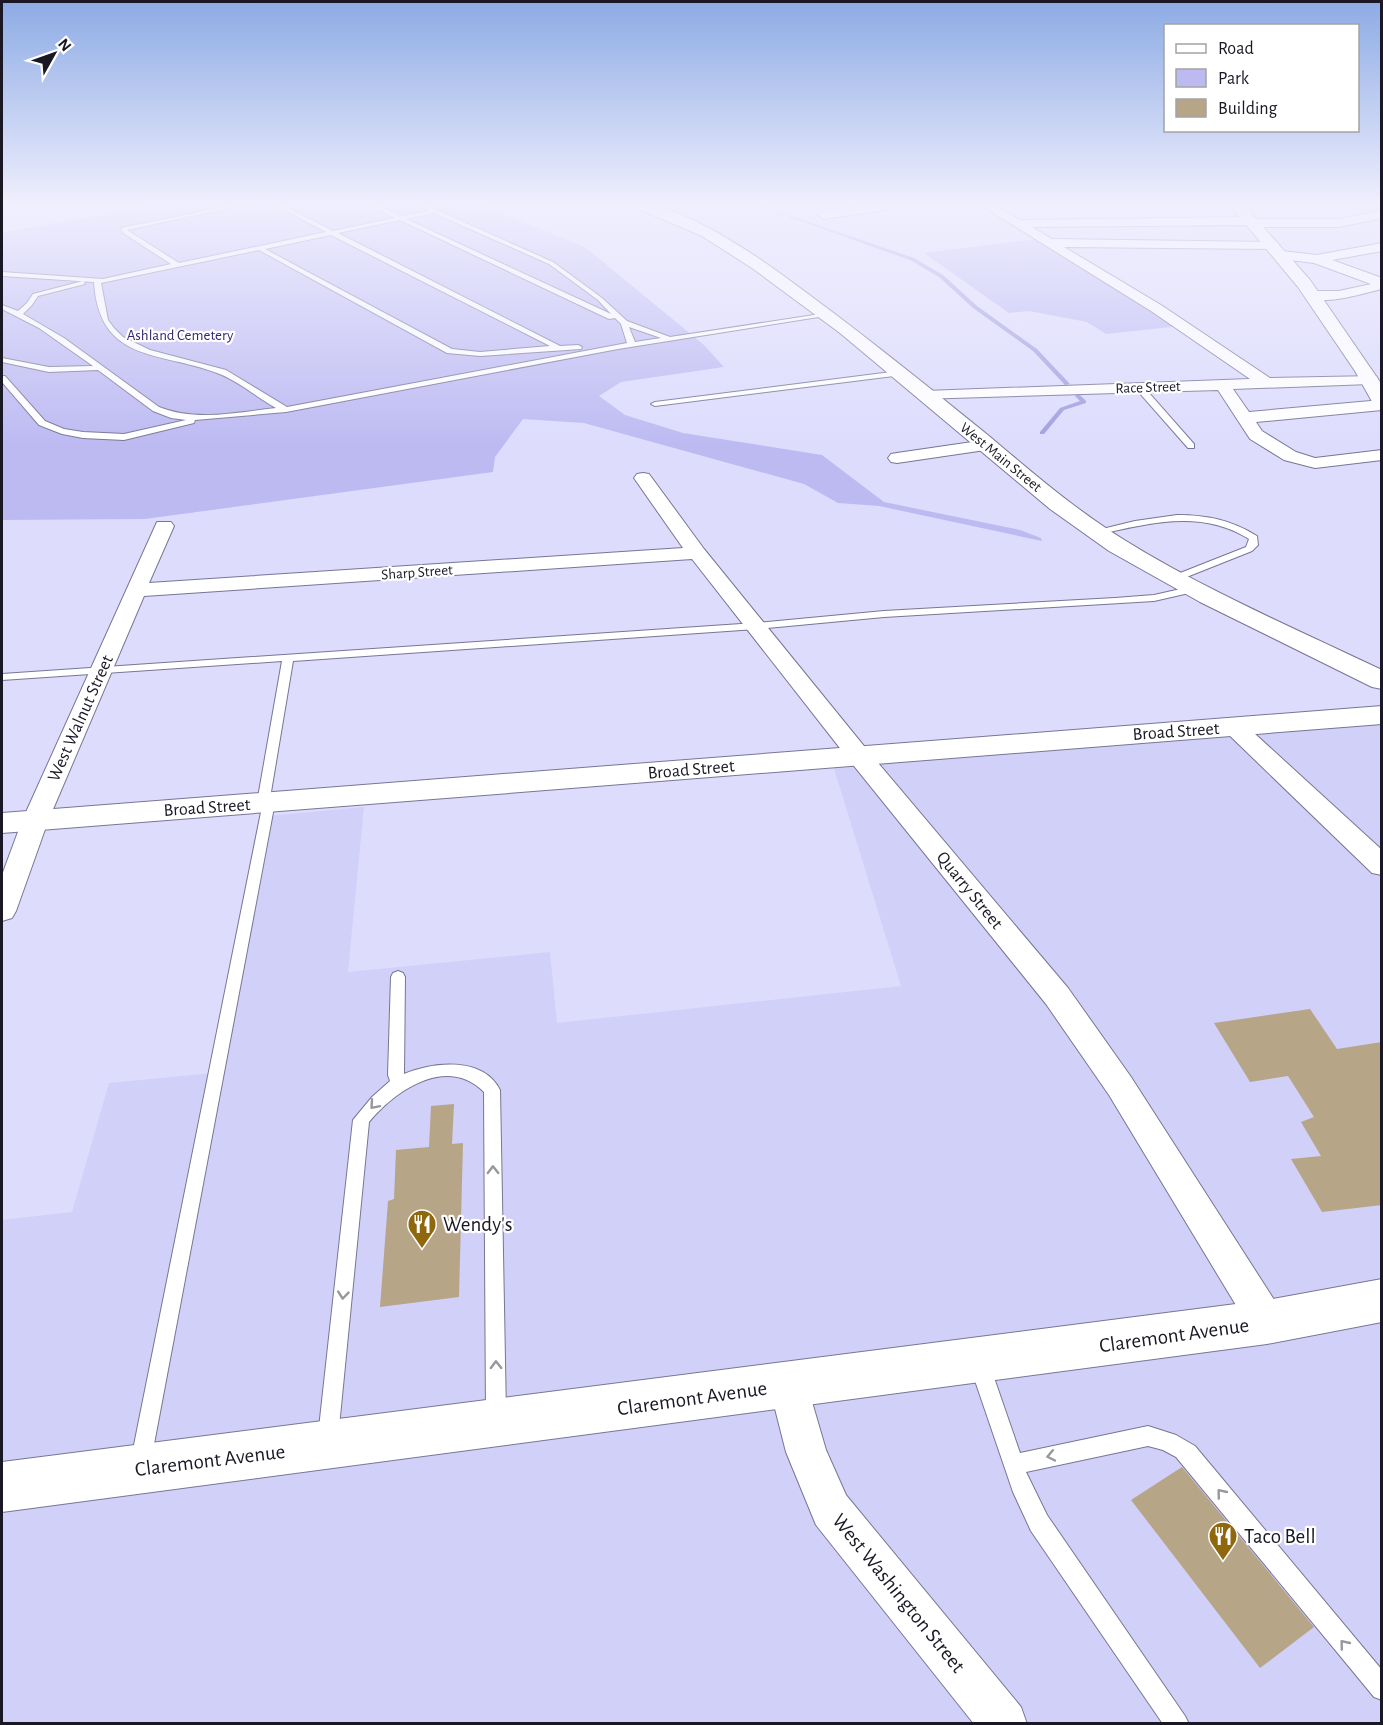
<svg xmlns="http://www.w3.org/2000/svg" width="1383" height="1725" font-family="'Alegreya Sans',sans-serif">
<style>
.built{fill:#d1d0f8}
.green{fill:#bdbaf2}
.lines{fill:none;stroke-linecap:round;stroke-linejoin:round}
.stream{fill:#a39edf;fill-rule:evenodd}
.building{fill:#b6a587}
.service-casing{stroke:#777694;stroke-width:2}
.minor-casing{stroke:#777694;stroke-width:2}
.tertiary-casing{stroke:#777694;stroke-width:2}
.secondary-casing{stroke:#777694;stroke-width:2}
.primary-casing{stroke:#777694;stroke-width:2}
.service{fill:#fff;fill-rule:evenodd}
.minor{fill:#fff;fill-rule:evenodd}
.tertiary{fill:#fff;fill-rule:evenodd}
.secondary{fill:#fff;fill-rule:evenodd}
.primary{fill:#fff;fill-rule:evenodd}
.oneway{stroke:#98979c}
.labels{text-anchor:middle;stroke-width:4.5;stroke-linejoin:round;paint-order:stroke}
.far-park-label{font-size:15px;fill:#352672;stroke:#fff}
.far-street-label{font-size:15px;fill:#191824;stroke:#fff}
.street-label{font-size:18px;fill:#191824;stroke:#fff}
.near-poi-label{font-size:21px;fill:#191824;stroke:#fff;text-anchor:start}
.near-street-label{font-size:21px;fill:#191824;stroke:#fff}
</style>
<rect width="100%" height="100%" fill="#dddcfd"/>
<polygon class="built" points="1381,710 1381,1723 2,1723 2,1220 72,1212 109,1083 224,1072 269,816 364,807 348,972 550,952 557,1023 901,986 831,759"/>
<g class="green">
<polygon points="162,204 477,204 585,247 704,345 724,367 621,382 599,396 625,415 683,433 822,455 884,502 1020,530 1041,538 1042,541 879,506 838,503 804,484 584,423 523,419 495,457 493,472 145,519 2,520 2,233"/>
<polygon points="1036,239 1180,326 1106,334 1087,322 1029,311 1009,313 924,253"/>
</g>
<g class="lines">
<g class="stream">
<polygon points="752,204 756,204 914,258 943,275 977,306 1037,349 1070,384 1065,385 1033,351 973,308 939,277 910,260"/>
<polygon points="1076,395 1080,395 1086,401 1086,403 1064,410 1044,434 1040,434 1040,432 1060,408 1080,401 1075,396"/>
</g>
</g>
<g class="building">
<polygon points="1310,1009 1337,1049 1382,1042 1382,1205 1322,1212 1291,1159 1321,1156 1301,1122 1314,1117 1288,1076 1250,1082 1214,1023"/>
<polygon points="454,1104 452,1144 463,1143 459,1297 380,1307 388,1201 394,1199 396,1150 429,1147 431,1106"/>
<polygon points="1182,1467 1314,1627 1260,1668 1131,1500"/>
</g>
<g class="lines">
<g class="service-casing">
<g id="service">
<path d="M239 204H248L127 230 179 263 326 232 273 204H280L333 231 395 218 367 204H374L401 216 429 211 416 204H423L553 262 602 298 627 321 670 337 827 313 831 315 618 349 286 412 195 420 194 423 124 440 83 438 62 434 39 425 2 382V376H5L45 421 64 429 83 432 124 434 186 420 171 418 153 411 98 370 49 372 2 362V358L49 367 93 366 39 328 2 309V305L18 311 27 303 33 294 83 281 85 284 38 296 32 305 23 314 64 338 159 407C196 422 238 412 276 408 256 397 239 381 217 373 159 351 99 363 94 282L2 276V272L103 279 171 264 123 233 121 228ZM434 213 549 264 598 300 611 314 406 219ZM400 220 609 319 615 318 621 324 627 343 287 407 226 370 150 350 123 337 114 328 108 320 101 283 259 250 447 353 480 356 581 349 582 347 578 345 560 346 338 233ZM331 235 550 346 480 352 452 349 265 249ZM629 327 661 338 635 342Z"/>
<polygon points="899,371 902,371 902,375 655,406 651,404 655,402"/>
<polygon points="1136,385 1142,385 1194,444 1194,448 1188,448 1136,389"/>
<path d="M1177 515C1207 515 1231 520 1257 536L1258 545 1252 551 1174 582 1170 581V577L1246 547 1249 539C1200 508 1148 524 1095 535L1090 532 1135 521Z"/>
<polygon points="1194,586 1198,587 1198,591 1154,601 884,617 756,629 293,661 270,798 275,802 151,1460 148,1467 141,1470 134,1467 131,1460 262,807 257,803 282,661 2,680 2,674 756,623 884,611 1115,598 1154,595"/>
<path d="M398 971 403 973 405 977 404 1074C433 1062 483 1056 500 1090L506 1415 503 1422 496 1425 489 1422 486 1415 484 1092C447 1055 396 1090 369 1122L338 1437 335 1444 328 1447 321 1444 318 1437 353 1120 372 1097 390 1081 388 1075 391 977 393 973Z"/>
<polygon points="980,1356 987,1359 990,1366 1020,1453 1148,1426 1176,1435 1195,1446 1382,1670 1382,1700 1374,1697 1176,1457 1163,1450 1148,1446 1026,1472 1047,1515 1185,1716 1189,1724 1163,1724 1031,1531 1013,1492 970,1366 973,1359"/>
</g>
</g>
<g class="minor-casing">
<g id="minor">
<polygon points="883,204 911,204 905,207 824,219 818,215 824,211"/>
<polygon points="979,204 992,204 1020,220 1253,217 1258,219 1339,219 1382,211 1382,218 1339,227 1254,227 1249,225 1032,227 1052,239 1277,242 1279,245 1273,249 1064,247 1161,305 1270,378 1376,376 1378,379 1370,384 1233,389 1249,412 1382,400 1382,410 1256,422 1262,431 1296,452 1315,458 1382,450 1382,460 1315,468 1284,460 1250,439 1218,390 919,399 917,396 919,393 925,391 1250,379 1151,311"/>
<path d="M1382 243V251L1332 260 1382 278V289C1364 293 1318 308 1305 295L1312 291H1339L1371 284 1314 263 1282 259 1276 255 1282 251 1317 255Z"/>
<polygon points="986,440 992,441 995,445 992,449 897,463 891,462 888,458 891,454 897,453"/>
<polygon points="643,473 649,474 704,549 868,751 1068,988 1131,1077 1280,1309 1286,1322 1280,1335 1267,1340 1254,1335 1109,1095 1046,1004 850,761 692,559 144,596 48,821 16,911 12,918 2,921 2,875 22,821 157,522 171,522 174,526 149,583 683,548 634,478 637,474"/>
<polygon points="1234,720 1242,722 1382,850 1382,875 1372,873 1226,732 1222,727 1226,722"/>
<polygon points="789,1366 803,1371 826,1450 846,1495 1021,1707 1027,1724 974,1724 816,1525 786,1452 769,1385 775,1371"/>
</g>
</g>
<g class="tertiary-casing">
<g id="tertiary">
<path d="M632 204C673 200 748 250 781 274 853 326 921 381 989 436 1033 473 1077 511 1126 541 1207 591 1296 629 1382 670V689L1372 687 1200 602 1109 551 1050 509 840 333 752 268 702 236 634 207Z"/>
<polygon points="1382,706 1382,724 2,833 2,813"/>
</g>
</g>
<g class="secondary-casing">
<polygon id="secondary" points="1229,204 1243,204 1310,280 1378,379 1382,385 1382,409 1375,407 1355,371 1298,287"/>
</g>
<g class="primary-casing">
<polygon id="primary" points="1382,1279 1382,1322 1267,1344 2,1512 2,1462 1267,1300"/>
</g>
<use href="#service" class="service"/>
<use href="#minor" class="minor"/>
<use href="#tertiary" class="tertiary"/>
<use href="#secondary" class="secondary"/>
<use href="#primary" class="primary"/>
</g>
<defs><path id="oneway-chevron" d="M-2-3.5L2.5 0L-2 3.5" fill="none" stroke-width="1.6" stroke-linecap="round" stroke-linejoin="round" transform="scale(1.5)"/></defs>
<g class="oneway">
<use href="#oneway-chevron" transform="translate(374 1105) rotate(131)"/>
<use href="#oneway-chevron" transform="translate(493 1170) rotate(-91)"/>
<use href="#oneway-chevron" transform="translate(343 1295) rotate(96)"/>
<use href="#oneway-chevron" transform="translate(496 1365) rotate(-91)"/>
<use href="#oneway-chevron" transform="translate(1051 1456) rotate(168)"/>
<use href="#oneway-chevron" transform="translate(1221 1493) rotate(-129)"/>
<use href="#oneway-chevron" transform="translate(1344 1644) rotate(-129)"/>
</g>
<linearGradient id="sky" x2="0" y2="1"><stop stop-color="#8cabe4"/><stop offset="0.46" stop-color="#f0effe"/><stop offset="1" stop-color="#f0effe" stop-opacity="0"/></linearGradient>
<rect width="1383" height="445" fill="url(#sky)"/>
<defs>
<g id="restaurant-pin" transform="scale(1.5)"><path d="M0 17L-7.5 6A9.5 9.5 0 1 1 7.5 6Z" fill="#8f670d" stroke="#fff"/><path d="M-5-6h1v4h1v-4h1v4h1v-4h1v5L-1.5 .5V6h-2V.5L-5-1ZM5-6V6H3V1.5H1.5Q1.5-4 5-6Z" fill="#fff"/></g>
</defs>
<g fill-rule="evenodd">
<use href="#restaurant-pin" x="422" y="1224"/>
<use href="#restaurant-pin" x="1223" y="1536"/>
</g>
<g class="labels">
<g class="far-park-label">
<text x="180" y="340">Ashland Cemetery</text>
</g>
<g class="far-street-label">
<text transform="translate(1148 387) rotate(-2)" y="5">Race Street</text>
<text transform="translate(1001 457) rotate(39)" y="5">West Main Street</text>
<text transform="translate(417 572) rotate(-4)" y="5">Sharp Street</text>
</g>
<g class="street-label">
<text transform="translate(80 718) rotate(-66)" y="6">West Walnut Street</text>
<text transform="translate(1176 731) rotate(-4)" y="6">Broad Street</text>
<text transform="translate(691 769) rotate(-5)" y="6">Broad Street</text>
<text transform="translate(207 807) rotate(-4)" y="6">Broad Street</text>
<text transform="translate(970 890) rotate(51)" y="6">Quarry Street</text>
</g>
<g class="near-poi-label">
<text x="443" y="1231">Wendy's</text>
<text x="1244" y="1543">Taco Bell</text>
</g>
<g class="near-street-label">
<text transform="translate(1174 1335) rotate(-8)" y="7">Claremont Avenue</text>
<text transform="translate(692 1398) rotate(-8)" y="7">Claremont Avenue</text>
<text transform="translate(210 1460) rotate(-7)" y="7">Claremont Avenue</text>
<text transform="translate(899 1593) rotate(51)" y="7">West Washington Street</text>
</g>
</g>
<rect width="1383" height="1725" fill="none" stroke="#191824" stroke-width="6"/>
<rect x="1164" y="24" width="195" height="108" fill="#ffffff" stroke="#a3a3a7" stroke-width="1.5"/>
<rect x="1176" y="44" width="30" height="9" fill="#ffffff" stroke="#a3a3a7" stroke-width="1.5"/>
<text x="1218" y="54" font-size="18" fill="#191824">Road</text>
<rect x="1176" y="69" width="30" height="18" fill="#bdbaf2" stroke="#a3a3a7" stroke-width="1.5"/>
<text x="1218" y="84" font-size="18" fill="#191824">Park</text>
<rect x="1176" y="99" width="30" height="18" fill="#b6a587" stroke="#a3a3a7" stroke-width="1.5"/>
<text x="1218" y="114" font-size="18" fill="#191824">Building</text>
<g transform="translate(54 54) rotate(50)" stroke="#ffffff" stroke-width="4.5" paint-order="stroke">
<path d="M0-4.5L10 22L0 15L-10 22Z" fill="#191824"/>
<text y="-9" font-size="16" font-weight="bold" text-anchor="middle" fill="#191824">N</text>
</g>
</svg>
